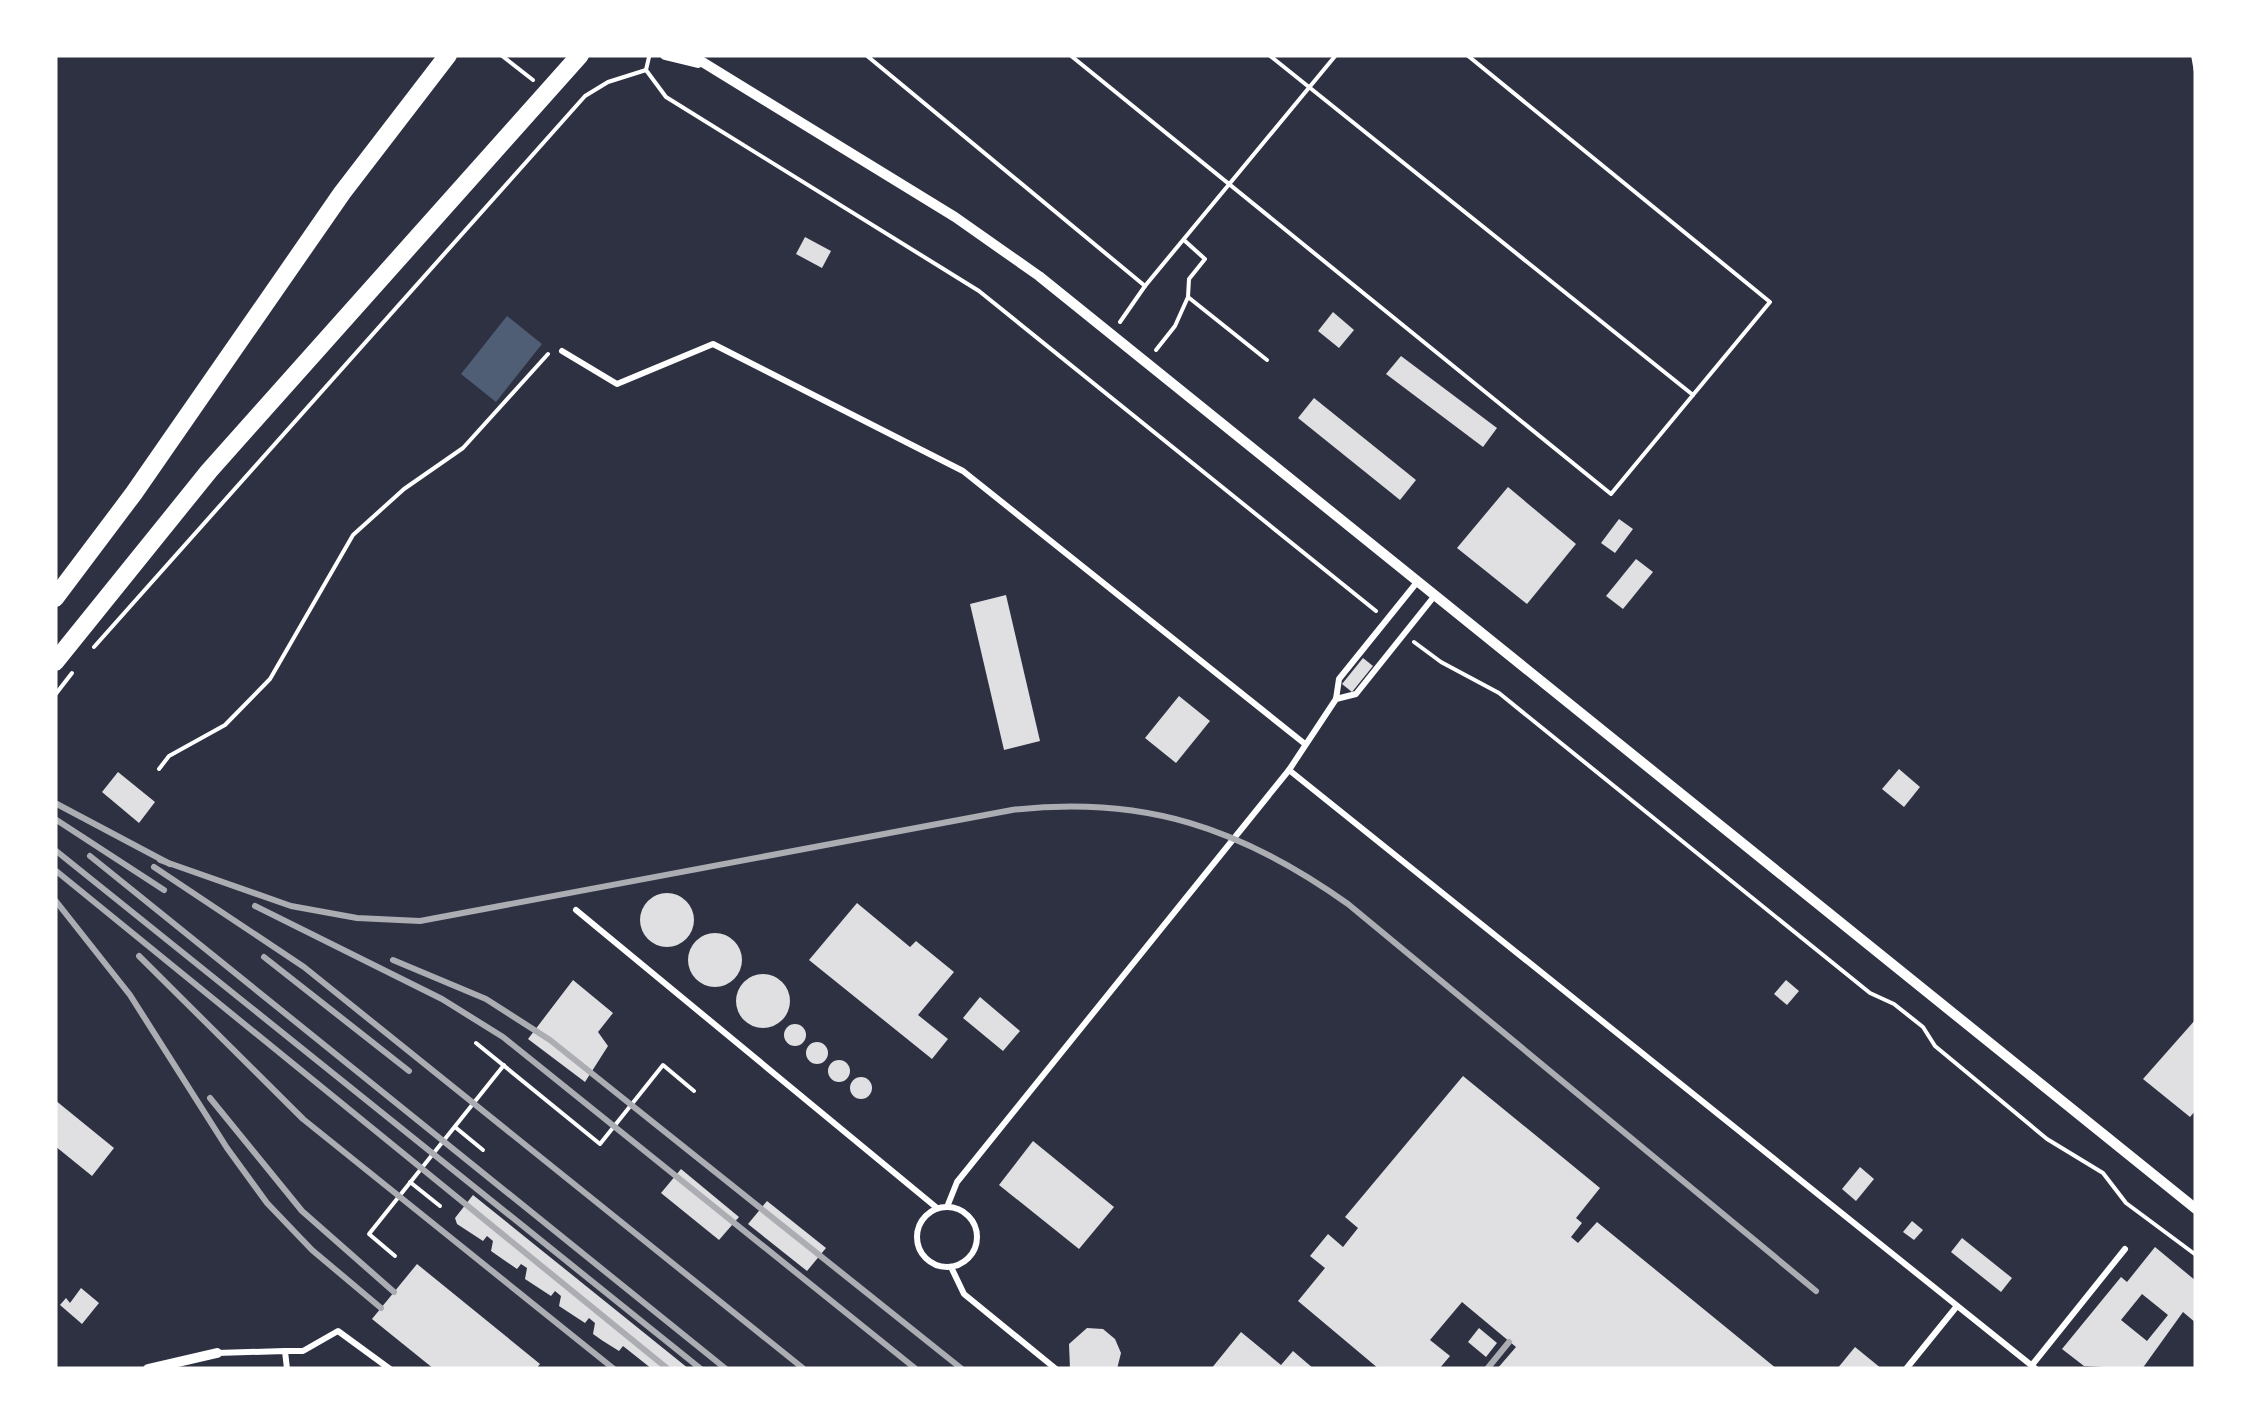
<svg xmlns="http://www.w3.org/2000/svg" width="2251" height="1424" font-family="Overpass,sans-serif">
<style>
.water{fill:#4f5d75}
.building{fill:#e0e0e3;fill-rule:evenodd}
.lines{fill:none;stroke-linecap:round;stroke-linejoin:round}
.path{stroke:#fff;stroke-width:4}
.service{stroke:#fff;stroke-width:6}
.minor{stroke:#fff;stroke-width:10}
.secondary{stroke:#fff;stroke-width:18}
.rail{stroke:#abadb3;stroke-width:6}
</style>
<rect width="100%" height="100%" fill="#2d3142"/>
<polygon class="water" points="507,316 542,344 496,402 461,374"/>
<g class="building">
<polygon points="805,237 831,251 822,268 796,254"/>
<polygon points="1333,312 1354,330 1339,348 1318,331"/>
<polygon points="1401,356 1497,428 1483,447 1386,374"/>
<polygon points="1314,398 1416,480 1400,500 1298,418"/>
<polygon points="1508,487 1576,544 1527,604 1457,548"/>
<polygon points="1619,519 1633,529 1615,553 1601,543"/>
<polygon points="1636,559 1653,572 1623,609 1606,596"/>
<polygon points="1006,595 1040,741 1004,750 970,604"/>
<polygon points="1363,658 1373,666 1352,692 1342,684"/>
<polygon points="1179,696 1210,721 1176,763 1145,738"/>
<polygon points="1899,769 1920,787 1904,807 1882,789"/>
<polygon points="118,772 155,802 139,823 102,792"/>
<circle cx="667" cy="920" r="27"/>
<polygon points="857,903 910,947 916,941 954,972 918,1015 948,1039 932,1059 809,960"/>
<circle cx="715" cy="960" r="27"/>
<circle cx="763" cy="1001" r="27"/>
<polygon points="573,980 613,1013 598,1032 608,1046 585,1082 528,1039"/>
<polygon points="1786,980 1799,991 1787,1005 1774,994"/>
<polygon points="980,997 1020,1031 1003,1051 963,1018"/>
<polygon points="2196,1019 2196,1110 2190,1117 2143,1079"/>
<circle cx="795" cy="1035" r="11"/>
<circle cx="817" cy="1053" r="11"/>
<circle cx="839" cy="1071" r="11"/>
<polygon points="1463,1076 1600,1188 1576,1218 1582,1223 1571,1237 1578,1243 1597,1222 1777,1369 1497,1369 1516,1347 1462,1302 1430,1340 1450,1356 1439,1369 1379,1369 1298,1301 1325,1268 1310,1256 1328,1234 1343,1247 1358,1228 1345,1217"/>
<circle cx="861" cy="1088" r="11"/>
<polygon points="55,1100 114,1148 92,1176 55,1146"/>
<polygon points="1033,1141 1114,1207 1079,1249 999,1185"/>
<polygon points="1860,1167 1874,1179 1856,1201 1842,1189"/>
<polygon points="681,1169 739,1217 719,1240 661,1193"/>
<polygon points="473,1195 689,1369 652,1369 623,1346 619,1351 603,1341 593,1334 595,1323 589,1318 585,1323 559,1306 561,1296 555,1291 551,1296 525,1279 527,1268 521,1264 517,1269 491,1251 493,1241 487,1236 483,1241 457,1224 455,1218"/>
<polygon points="767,1201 826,1248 807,1271 748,1224"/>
<polygon points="1912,1221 1923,1230 1914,1240 1903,1232"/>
<polygon points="1962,1238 2012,1278 2001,1292 1951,1252"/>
<path d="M2155 1247 2196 1281V1323L2183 1312 2142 1369 2084 1366 2062 1349 2121 1277 2127 1282ZM2142 1294 2168 1315 2147 1341 2121 1320Z"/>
<polygon points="417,1264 540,1364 536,1369 434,1369 372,1319"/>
<polygon points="81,1288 99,1303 82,1324 60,1305 66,1298 70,1303"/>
<polygon points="1087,1328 1103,1329 1115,1339 1121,1353 1117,1369 1070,1369 1069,1344"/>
<polygon points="1479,1328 1497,1343 1486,1357 1468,1342"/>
<polygon points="1241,1332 1281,1365 1293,1351 1314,1369 1211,1369"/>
<polygon points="1855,1347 1882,1369 1837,1369"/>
</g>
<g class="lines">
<g class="path">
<polyline points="501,55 533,80"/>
<polyline points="866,55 1145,286"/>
<polyline points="1070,55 1611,494 1770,302 1467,55"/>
<polyline points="1269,55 1693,395"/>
<polyline points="2193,55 2196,72"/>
<polyline points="649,57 646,70 666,97 979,291 1376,611"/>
<polyline points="1185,241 1205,259 1189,279 1188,297"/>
<polyline points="1120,322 1145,286 1336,55"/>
<polyline points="1156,350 1175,326 1188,297 1267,360"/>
<polyline points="1414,642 1441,662 1499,693 1870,993 1894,1004 1923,1027 1935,1046 2047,1139 2103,1173 2126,1203 2196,1255"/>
<polyline points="94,647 585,96 608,82 646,70"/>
<polyline points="55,695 72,673"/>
<polyline points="159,769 169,756 225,725 270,679 353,535 404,489 463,448 548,354"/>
<polyline points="476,1043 600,1144 663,1065 694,1091"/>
<polyline points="455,1127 483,1150"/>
<polyline points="410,1182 440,1206"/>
<polyline points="395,1256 369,1234 504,1065"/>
</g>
<g class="service">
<polyline points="562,351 617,384 713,344 963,471 1305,744"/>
<polyline points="1336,699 1356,694 1436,594"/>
<polyline points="1289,770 1336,699 1339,679 1418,581"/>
<polyline points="576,910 937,1208"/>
<polyline points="947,1207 957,1182 1289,770 2036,1369"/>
<circle cx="947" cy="1237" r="30"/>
<polyline points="951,1267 964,1294 1056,1369"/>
<polyline points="285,1351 303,1351 338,1331 390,1369"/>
<polyline points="217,1353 285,1351 287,1369"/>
<polyline points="2032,1365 2125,1249"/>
<polyline points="1906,1369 1957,1306"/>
</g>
<g class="minor">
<polyline points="665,55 698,63"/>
<polyline points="691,55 955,217 1039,276 2196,1209"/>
<polyline points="148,1369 217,1353"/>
</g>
<g class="secondary">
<polyline points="55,598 134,493 342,193 448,55"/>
<polyline points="55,662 209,471 580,55"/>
</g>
<g class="rail">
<polyline points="55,803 170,864"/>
<polyline points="55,819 164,890"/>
<polyline points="55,850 701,1369"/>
<polyline points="90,856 726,1369"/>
<path d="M160 860 291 906 357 918 420 921 1012 810C1144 795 1241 828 1348 904L1816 1291"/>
<polyline points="154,867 304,967 804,1369"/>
<polyline points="55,870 668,1369"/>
<polyline points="55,900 130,995 227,1148 267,1203 312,1250 381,1308"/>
<polyline points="255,906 442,999 503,1037 916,1369"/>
<polyline points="139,956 303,1119 614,1369"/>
<polyline points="264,957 409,1071"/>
<polyline points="393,960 486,999 550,1040 962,1369"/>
<polyline points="210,1098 302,1211 394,1292"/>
<polyline points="1487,1369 1509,1342"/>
</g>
</g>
<rect width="2251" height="1424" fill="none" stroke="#ffffff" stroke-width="115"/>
</svg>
